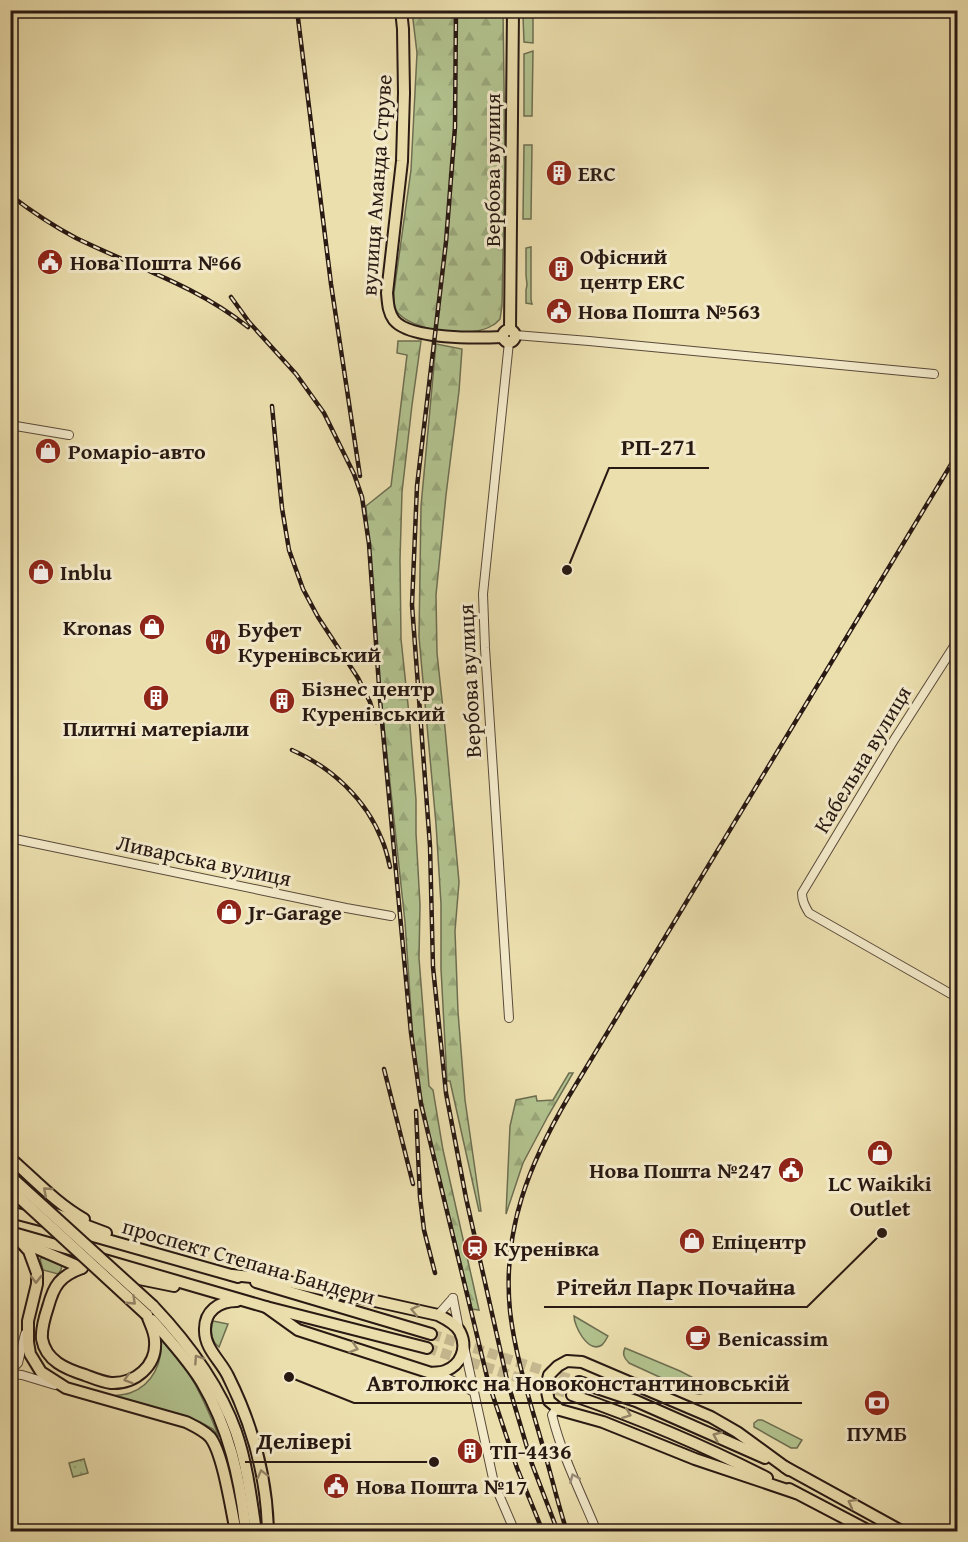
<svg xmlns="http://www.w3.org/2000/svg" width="968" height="1542" font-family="'Gentium Book Plus',serif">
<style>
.grass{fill:#b2c38f;stroke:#6d6e51;stroke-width:1.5}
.forest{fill:url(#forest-firs);stroke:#6d6e51;stroke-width:1.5}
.park{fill:url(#park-dots);stroke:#6d6e51;stroke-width:1.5}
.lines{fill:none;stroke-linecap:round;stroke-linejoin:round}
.major-tunnel{stroke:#c5b78f;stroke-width:10;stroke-dasharray:10 5;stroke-linecap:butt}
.minor-casing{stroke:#594a3a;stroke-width:10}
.major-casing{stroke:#281913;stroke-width:14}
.minor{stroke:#f3eaca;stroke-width:8}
.major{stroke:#ecdfae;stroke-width:10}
.rail-casing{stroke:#281913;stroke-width:4.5}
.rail{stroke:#f3eaca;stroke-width:2;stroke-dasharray:7;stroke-linecap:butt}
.major-bridge-casing{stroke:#281913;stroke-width:14;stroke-linecap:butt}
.major-bridge{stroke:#ecdfae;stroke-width:10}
.oneway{stroke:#948668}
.oneway2{stroke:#988c78}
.labels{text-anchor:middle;stroke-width:6;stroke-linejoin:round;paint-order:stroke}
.street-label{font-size:22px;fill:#281913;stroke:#f3eaca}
.poi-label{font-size:22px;font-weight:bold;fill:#281913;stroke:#f3eaca;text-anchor:start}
.leader{fill:none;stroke:#281913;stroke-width:2}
.callout-dot{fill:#281913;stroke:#f3eaca;stroke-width:2}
.callout-label{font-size:24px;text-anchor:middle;font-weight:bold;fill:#281913;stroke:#f3eaca;stroke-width:6;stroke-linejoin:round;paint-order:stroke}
</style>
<defs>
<pattern id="forest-firs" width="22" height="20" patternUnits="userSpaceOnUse" patternTransform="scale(1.5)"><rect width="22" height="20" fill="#b2c38f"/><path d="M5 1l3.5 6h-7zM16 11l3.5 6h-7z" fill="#99a77a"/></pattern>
<pattern id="park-dots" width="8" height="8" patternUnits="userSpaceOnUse" patternTransform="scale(1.5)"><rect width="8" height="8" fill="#b2c38f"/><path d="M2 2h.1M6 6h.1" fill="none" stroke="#99a77a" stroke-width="1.8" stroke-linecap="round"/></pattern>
</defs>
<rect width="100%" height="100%" fill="#ecdfae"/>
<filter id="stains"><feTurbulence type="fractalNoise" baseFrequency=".00333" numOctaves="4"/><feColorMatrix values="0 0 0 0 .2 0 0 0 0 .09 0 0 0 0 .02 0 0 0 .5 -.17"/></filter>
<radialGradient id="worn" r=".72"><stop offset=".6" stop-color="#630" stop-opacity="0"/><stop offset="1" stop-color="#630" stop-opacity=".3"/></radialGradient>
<g class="grass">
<polygon points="533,14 533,43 524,42 523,16"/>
<polygon points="533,51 532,116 524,116 524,54"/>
<polygon points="524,145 532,145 531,219 523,219"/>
<polygon points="531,247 531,300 532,304 526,303 526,290 527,285 526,275 526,248"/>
<polygon points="43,1257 62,1265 61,1270 58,1274 43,1270 40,1259"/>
<path d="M574 1316 608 1336C607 1338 604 1343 602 1345 588 1354 574 1326 574 1316Z"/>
<path d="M213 1321 228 1324 219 1347C211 1341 210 1331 213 1321Z"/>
<path d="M161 1339H162C189 1366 205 1402 219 1437L213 1429 200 1422 111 1396C117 1395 124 1395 130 1393 153 1385 163 1362 161 1339Z"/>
<path d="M625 1348 680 1371 709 1386C704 1394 701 1396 692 1392L629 1363C624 1358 622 1354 625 1348Z"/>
<polygon points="758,1420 762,1420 802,1440 797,1448 791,1448 754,1427 754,1423"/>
</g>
<g class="forest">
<path d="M412 11H503L505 159 502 306 500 319C498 321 496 324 493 325 472 339 417 332 399 314 393 308 394 300 394 292L411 170 417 53Z"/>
<polygon points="398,341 421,341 412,405 402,492 400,560 401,639 409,714 416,800 416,833 420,905 419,958 429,1086 433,1090 443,1150 479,1310 472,1309 430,1137 418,1083 414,1055 405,922 381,699 366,506 391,486 407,355 397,353"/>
<polygon points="436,344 462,349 459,391 446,495 436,595 437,653 445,728 459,882 455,931 458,1012 465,1100 481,1211 479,1211 450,1081 447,1081 441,969 441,904 436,824 419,637 421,506"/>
<polygon points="569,1073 573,1073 548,1116 523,1163 506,1214 510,1126 516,1100 536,1096 537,1101 553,1100"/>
</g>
<polygon class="park" points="84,1459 88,1473 73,1477 69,1463"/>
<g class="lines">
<g class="major-tunnel">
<polyline points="431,1334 579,1382"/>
<polyline points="427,1348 572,1395"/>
</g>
<g class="minor-casing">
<g id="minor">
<polyline points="515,335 589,341 934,374"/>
<polyline points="10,425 69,435"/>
<path d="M958 640 894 740 802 893C802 901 805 906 809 913L958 998"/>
<polyline points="10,838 346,908 391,916"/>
<polyline points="509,1018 485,648 483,594 509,342"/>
<polyline points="453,1298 459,1329"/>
<polyline points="438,1315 453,1298"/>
<polyline points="464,1346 494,1483 515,1532"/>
<polyline points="10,1371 18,1363 25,1334"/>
<polyline points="10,1374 22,1375 55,1385"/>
<polyline points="435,1374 447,1378 474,1392"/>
<path d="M560 1410 555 1411 552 1415C562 1456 581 1493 597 1532"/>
</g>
</g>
<g class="major-casing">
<g id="major">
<path d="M401 10 403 29 404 93 402 161 387 293C388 303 388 312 394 320 410 340 480 338 503 337"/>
<circle cx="509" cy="336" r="6"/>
<polyline points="510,330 513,10"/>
<path d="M10 1158C34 1179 57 1204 84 1219"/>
<polyline points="10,1212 48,1222"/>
<polyline points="50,1212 106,1233"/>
<polyline points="65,1228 238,1277"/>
<polyline points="10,1232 80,1252"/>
<path d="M20 1241 29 1251 37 1273V1284L28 1321V1342L30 1354 41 1372 66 1388 186 1422C194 1426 203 1430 210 1437 223 1453 231 1509 236 1532"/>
<polyline points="22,1242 82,1268"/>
<polyline points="101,1259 266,1307 427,1348"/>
<path d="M82 1268C60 1276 54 1285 48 1307 45 1316 41 1328 42 1339 46 1361 66 1369 85 1375 93 1378 102 1382 111 1383 135 1384 157 1366 155 1341 155 1332 150 1324 147 1315"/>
<polyline points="115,1274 174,1286"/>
<path d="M232 1275 281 1280 438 1315C446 1319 456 1324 460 1332 468 1348 461 1365 445 1371 440 1373 435 1372 431 1373L298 1330 266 1307"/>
<polyline points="256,1282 431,1334"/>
<path d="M237 1301C219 1301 204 1311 205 1331 205 1349 221 1361 228 1376 252 1424 267 1478 268 1532"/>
<path d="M153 1306C188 1343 219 1384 236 1432 247 1464 251 1498 256 1532"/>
<path d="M152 1320C169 1339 187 1359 201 1381 229 1428 240 1478 246 1532"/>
<polyline points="579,1382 636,1401 765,1458"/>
<path d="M572 1395C641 1419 703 1445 767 1478"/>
<polyline points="785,1467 903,1532"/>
<polyline points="789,1470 737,1432 711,1417 582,1362 567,1361 558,1366 549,1375 546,1387 549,1401 560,1410 603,1422 695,1459 796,1493"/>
<polyline points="789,1489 871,1532"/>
</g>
</g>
<use href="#minor" class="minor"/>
<use href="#major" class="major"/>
<g class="rail-casing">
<g id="rail">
<polyline points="297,10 331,284 360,476"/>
<polyline points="456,10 455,127 446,242 417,486 412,605 430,846 433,967 446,1093 466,1198 507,1380 532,1464 558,1532"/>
<path d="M10 195C31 211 53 226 76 238 135 267 195 285 248 327"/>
<polyline points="231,297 249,322 296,374 324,413 354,474 362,497 369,544 380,700 411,1033 421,1104 488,1381 517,1468 543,1532"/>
<polyline points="272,406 282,508 289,550 303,589 318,617 358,678 370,702 376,722"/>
<path d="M292 750C331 767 366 799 382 840 386 849 388 858 390 867"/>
<polyline points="384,1069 413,1184"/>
<polyline points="416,1111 420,1197 424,1230 435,1273"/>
<path d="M567 1532C557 1501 550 1470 541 1440 529 1398 515 1355 510 1311 502 1230 529 1164 569 1096L958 453"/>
</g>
</g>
<use href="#rail" class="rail"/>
<g class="major-bridge-casing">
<g id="major-bridge">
<polyline points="10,1176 153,1306"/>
<polyline points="10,1189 147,1315"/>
</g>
</g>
<use href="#major-bridge" class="major-bridge"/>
</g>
<defs><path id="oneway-chevron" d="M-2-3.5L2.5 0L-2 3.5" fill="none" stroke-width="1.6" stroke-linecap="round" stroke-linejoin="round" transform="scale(1.5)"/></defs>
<g class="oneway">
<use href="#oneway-chevron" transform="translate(47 1191) rotate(-139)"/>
<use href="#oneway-chevron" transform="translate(36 1279) rotate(91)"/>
<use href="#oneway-chevron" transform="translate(132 1301) rotate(43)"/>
<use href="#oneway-chevron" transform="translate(415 1310) rotate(-167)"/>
<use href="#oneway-chevron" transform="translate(354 1348) rotate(18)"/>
<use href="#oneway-chevron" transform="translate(198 1359) rotate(-124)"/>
<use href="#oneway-chevron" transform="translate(128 1379) rotate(162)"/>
<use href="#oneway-chevron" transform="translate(627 1414) rotate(21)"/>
<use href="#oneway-chevron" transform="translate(717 1436) rotate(-156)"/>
<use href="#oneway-chevron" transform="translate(262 1474) rotate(-104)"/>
<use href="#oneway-chevron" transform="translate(852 1503) rotate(-151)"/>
</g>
<use class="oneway2" href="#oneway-chevron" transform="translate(574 1478) rotate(-113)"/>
<defs>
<g id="building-disc" transform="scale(1.35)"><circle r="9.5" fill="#8f2418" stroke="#f3eaca"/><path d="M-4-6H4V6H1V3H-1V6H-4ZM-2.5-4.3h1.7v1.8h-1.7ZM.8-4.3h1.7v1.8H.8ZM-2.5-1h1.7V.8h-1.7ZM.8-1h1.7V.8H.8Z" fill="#fff"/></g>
<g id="civic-disc" transform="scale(1.35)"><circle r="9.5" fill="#8f2418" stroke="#f3eaca"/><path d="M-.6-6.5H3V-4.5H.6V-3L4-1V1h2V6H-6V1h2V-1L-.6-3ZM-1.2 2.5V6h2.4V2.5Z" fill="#fff"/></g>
<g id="shop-disc" transform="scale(1.35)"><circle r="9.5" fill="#8f2418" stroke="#f3eaca"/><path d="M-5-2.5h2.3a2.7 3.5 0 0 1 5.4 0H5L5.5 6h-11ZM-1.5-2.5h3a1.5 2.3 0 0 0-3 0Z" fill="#fff"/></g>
<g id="restaurant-disc" transform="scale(1.35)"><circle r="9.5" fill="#8f2418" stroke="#f3eaca"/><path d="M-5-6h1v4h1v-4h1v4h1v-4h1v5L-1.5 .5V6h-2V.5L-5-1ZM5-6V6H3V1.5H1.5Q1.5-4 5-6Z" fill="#fff"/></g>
<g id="station-disc" transform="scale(1.35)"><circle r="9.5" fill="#8f2418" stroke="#f3eaca"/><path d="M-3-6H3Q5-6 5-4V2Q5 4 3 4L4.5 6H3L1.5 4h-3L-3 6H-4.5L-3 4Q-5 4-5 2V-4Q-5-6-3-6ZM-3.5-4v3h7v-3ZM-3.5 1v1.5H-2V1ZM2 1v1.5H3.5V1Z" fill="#fff"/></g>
<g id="cafe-disc" transform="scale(1.35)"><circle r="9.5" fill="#8f2418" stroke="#f3eaca"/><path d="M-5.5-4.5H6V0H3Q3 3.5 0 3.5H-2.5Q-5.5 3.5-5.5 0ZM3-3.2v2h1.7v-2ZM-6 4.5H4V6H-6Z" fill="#fff"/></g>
<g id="bank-disc" transform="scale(1.35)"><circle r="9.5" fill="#8f2418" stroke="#f3eaca"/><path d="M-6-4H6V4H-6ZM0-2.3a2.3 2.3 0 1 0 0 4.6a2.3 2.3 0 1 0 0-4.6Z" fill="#fff"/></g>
</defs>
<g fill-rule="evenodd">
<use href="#building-disc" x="559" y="173"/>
<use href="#civic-disc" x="50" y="262"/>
<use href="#building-disc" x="561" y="269"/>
<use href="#civic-disc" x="559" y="311"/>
<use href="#shop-disc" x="48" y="451"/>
<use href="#shop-disc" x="41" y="572"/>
<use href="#shop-disc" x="152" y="627"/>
<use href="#restaurant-disc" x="218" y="642"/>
<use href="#building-disc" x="156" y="698"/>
<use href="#building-disc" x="282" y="701"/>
<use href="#shop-disc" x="229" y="912"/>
<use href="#shop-disc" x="880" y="1153"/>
<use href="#civic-disc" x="791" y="1170"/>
<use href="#shop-disc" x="692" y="1241"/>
<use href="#station-disc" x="475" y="1248"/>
<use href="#cafe-disc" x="698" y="1338"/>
<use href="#bank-disc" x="877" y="1403"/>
<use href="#building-disc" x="470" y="1451"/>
<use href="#civic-disc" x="336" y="1486"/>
</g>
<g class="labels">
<g class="street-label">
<text transform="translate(492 170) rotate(-90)" y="8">Вербова вулиця</text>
<text transform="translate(376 185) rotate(-86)" y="8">вулиця Аманда Струве</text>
<text transform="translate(469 681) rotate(-93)" y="8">Вербова вулиця</text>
<text transform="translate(862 759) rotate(-59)" y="8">Кабельна вулиця</text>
<text transform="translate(204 860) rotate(12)" y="8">Ливарська вулиця</text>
<text transform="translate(249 1261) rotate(16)" y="8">проспект Степана Бандери</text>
</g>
<g class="poi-label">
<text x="578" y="181">ERC</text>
<text x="580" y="264">Офісний<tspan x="580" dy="25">центр ERC</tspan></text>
<text x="70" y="270">Нова Пошта №66</text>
<text x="578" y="319">Нова Пошта №563</text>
<text x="68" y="459">Ромаріо-авто</text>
<text x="60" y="580">Inblu</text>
<text x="132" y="635" text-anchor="end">Kronas</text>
<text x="238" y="637">Буфет<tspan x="238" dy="25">Куренівський</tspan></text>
<text x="302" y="696">Бізнес центр<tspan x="302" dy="25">Куренівський</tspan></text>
<text x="156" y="736" text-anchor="middle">Плитні матеріали</text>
<text x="248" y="920">Jr-Garage</text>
<text x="772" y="1178" text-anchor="end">Нова Пошта №247</text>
<text x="880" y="1191" text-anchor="middle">LC Waikiki<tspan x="880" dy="25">Outlet</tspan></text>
<text x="712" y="1249">Епіцентр</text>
<text x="494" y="1256">Куренівка</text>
<text x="718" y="1346">Benicassim</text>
<text x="877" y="1441" text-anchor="middle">ПУМБ</text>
<text x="490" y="1459">ТП-4436</text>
<text x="356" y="1494">Нова Пошта №17</text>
</g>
</g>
<path class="leader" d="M567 570L609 468H709M882 1233L807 1307H544M289 1377L354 1403H802M434 1462L364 1462H245"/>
<g class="callout-dot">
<circle cx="567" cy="570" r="6"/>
<circle cx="882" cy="1233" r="6"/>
<circle cx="289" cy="1377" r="6"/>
<circle cx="434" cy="1462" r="6"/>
</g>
<g class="callout-label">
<text x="659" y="455">РП-271</text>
<text x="676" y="1295">Рітейл Парк Почайна</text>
<text x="578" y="1391">Автолюкс на Новоконстантиновській</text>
<text x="304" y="1449">Делівері</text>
</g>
<rect width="968" height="1542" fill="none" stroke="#ecdfae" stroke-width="36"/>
<rect x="12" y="12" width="944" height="1518" fill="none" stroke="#281913" stroke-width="3"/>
<rect x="18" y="18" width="932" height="1506" fill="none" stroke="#281913" stroke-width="1.5"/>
<rect width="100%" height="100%" filter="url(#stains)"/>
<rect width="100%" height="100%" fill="url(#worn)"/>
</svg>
